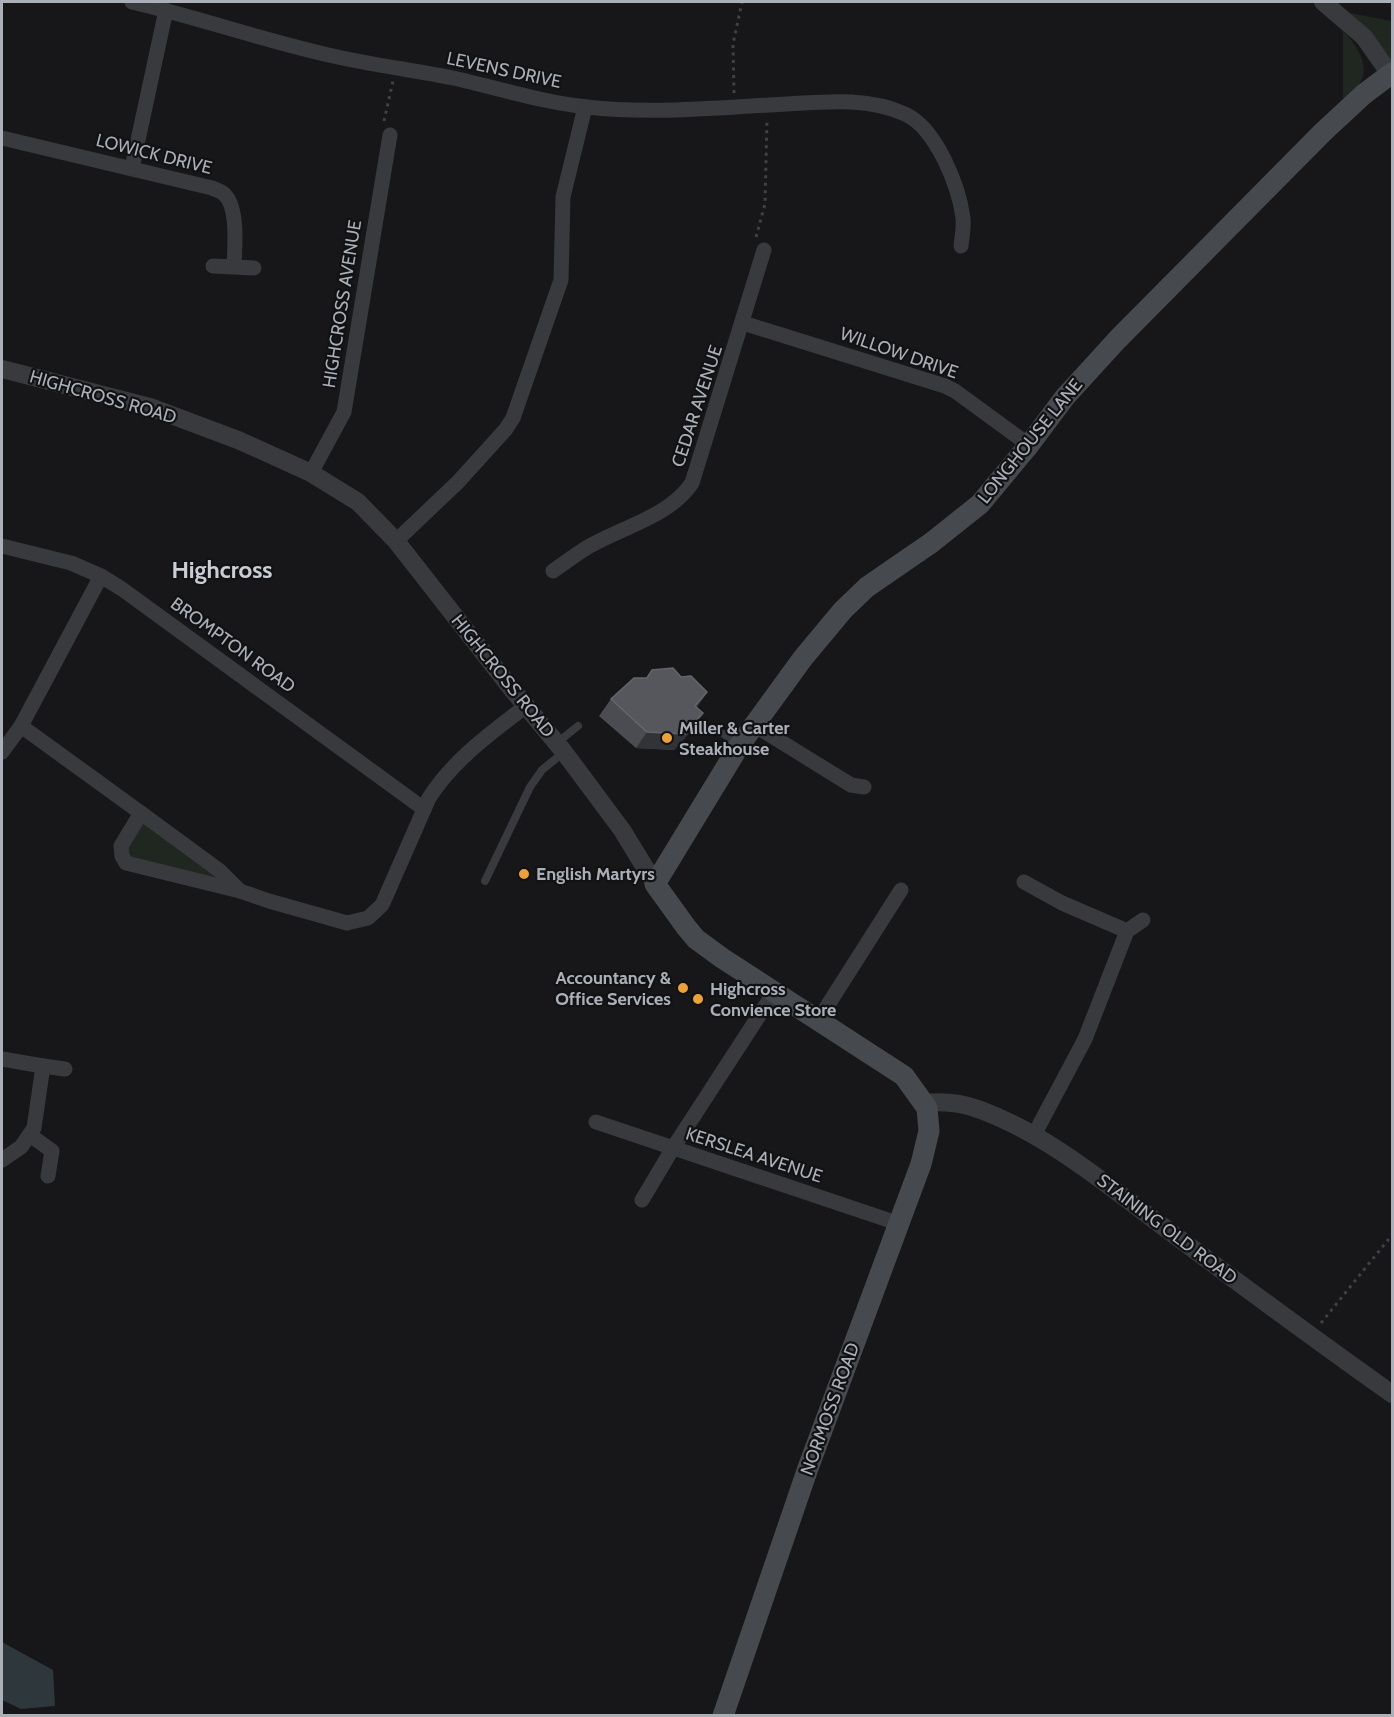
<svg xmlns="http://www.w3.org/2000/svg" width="1394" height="1717" font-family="Cabin,sans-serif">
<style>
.green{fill:#1f2720}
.water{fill:#2d373c}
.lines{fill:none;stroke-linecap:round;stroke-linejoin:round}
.path{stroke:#3e4145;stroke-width:3;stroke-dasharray:3 4.5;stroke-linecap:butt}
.service{stroke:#383a3e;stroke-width:8}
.minor{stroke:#383a3e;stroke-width:15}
.tertiary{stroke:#383a3e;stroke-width:18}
.secondary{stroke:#46494e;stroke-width:21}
.wall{fill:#4b4c51}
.shaded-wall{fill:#323336}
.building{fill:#55575c;stroke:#63656a;stroke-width:1.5}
.poi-dot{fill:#eba23d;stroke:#121214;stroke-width:2}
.labels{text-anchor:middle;stroke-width:4.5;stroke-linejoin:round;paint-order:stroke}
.street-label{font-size:18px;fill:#aaafb8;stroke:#121214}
.poi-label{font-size:18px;font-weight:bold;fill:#aaafb8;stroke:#121214;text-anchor:start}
.district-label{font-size:24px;font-weight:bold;fill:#caced4;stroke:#121214}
</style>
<rect width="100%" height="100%" fill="#171719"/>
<g class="green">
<polygon points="1343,12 1392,21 1392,62 1388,63"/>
<path d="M1343 31C1356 44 1373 68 1358 86 1354 91 1348 95 1343 99Z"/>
<polygon points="141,813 240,891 122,856"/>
</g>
<polygon class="water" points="2,1642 53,1670 55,1706 21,1709 2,1700"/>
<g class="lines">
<g class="path">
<polyline points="734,93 733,44 742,2"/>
<polyline points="384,121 393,81"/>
<polyline points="756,237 765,204 767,119"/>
<polyline points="1321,1323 1392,1235"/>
</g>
<g class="service">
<polyline points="724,734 737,744"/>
<polyline points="558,742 578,726"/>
<polyline points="485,881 530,787 542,770 564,752"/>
</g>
<g class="minor">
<path d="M132 2C200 18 265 41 333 56 372 65 413 70 453 78 498 88 541 102 587 107 648 114 709 108 770 105 815 103 864 95 905 114 936 128 959 186 963 218 964 227 962 237 961 246"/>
<path d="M2 138 212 188C216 190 222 191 225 195 238 208 235 247 234 266"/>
<polyline points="132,168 166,10"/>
<polyline points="213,266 254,268"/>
<polyline points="743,323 945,386 955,391 1029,445"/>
<polyline points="311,473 344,412 390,135"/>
<polyline points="396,541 458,482 506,429 513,418 561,280 563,197 585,107"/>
<polyline points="2,546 71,563 101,576 122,589 424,809"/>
<path d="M553 571C565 563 576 554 588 547 622 527 669 517 692 483L764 250"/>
<polyline points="754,725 851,785 864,787"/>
<path d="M21 726 141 813 121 846 122 856 126 863 240 891 269 901 347 923 368 918 382 905 429 798C454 759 490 734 526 706"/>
<polyline points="2,752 21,726 101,576"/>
<polyline points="141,813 220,871 240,891"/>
<polyline points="1024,882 1062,903 1127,931"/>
<polyline points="819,1019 901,890"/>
<polyline points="2,1059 43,1066 34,1128 21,1147 2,1160"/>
<polyline points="43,1066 65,1069"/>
<polyline points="596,1122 900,1224"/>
<polyline points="30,1135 52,1151 48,1176"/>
<polyline points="1034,1135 1085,1039 1127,931 1143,920"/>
<polyline points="642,1200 673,1148 775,991"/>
</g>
<g class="tertiary">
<polyline points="1323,2 1364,37 1390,74"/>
<polyline points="2,369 150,407 238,440 311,473 358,502 396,541 511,688 564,752 622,830 655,884"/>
<path d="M924 1103C943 1101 959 1102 978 1109 1047 1134 1106 1184 1165 1228 1240 1284 1316 1340 1392 1394"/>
</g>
<polyline class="secondary" points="723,1716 808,1468 921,1164 929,1131 927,1108 904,1076 722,958 696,939 686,927 655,884 739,746 803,658 843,610 867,587 931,543 980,504 1029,445 1065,397 1117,340 1323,132 1364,94 1392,73"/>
</g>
<polygon class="wall" points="652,670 681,677 707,692 697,707 692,730 674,750 636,748 599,716 611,699 646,678"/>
<g class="shaded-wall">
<polygon points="707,692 696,709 695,706"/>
<polygon points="703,713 692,730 674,750 636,748 647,732"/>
</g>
<polygon class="building" points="673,668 681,677 691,676 707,692 695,706 703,713 685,734 647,732 611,699 634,678 647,678 652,670"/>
<g class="poi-dot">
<circle cx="667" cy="738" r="6"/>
<circle cx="524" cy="874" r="6"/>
<circle cx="683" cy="988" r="6"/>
<circle cx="698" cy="999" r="6"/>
</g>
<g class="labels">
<g class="street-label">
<text transform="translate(504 70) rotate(12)" y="6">LEVENS DRIVE</text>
<text transform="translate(154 154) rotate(14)" y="6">LOWICK DRIVE</text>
<text transform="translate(342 304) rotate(-81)" y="6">HIGHCROSS AVENUE</text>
<text transform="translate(899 353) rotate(19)" y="6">WILLOW DRIVE</text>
<text transform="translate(103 397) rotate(16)" y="6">HIGHCROSS ROAD</text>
<text transform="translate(697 406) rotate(-72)" y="6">CEDAR AVENUE</text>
<text transform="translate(1030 441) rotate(-51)" y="6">LONGHOUSE LANE</text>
<text transform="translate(233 645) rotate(36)" y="6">BROMPTON ROAD</text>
<text transform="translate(503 676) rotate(51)" y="6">HIGHCROSS ROAD</text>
<text transform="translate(754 1155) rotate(18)" y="6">KERSLEA AVENUE</text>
<text transform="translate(1167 1229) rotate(37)" y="6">STAINING OLD ROAD</text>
<text transform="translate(830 1409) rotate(-70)" y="6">NORMOSS ROAD</text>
</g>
<g class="poi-label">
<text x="679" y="734">Miller &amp; Carter<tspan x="679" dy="21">Steakhouse</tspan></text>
<text x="536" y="880">English Martyrs</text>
<text x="671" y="984" text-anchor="end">Accountancy &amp;<tspan x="671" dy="21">Office Services</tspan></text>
<text x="710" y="995">Highcross<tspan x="710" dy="21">Convience Store</tspan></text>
</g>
<g class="district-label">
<text x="222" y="578">Highcross</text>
</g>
</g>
<rect width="1394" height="1717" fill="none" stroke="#aaafb8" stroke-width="6"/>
</svg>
